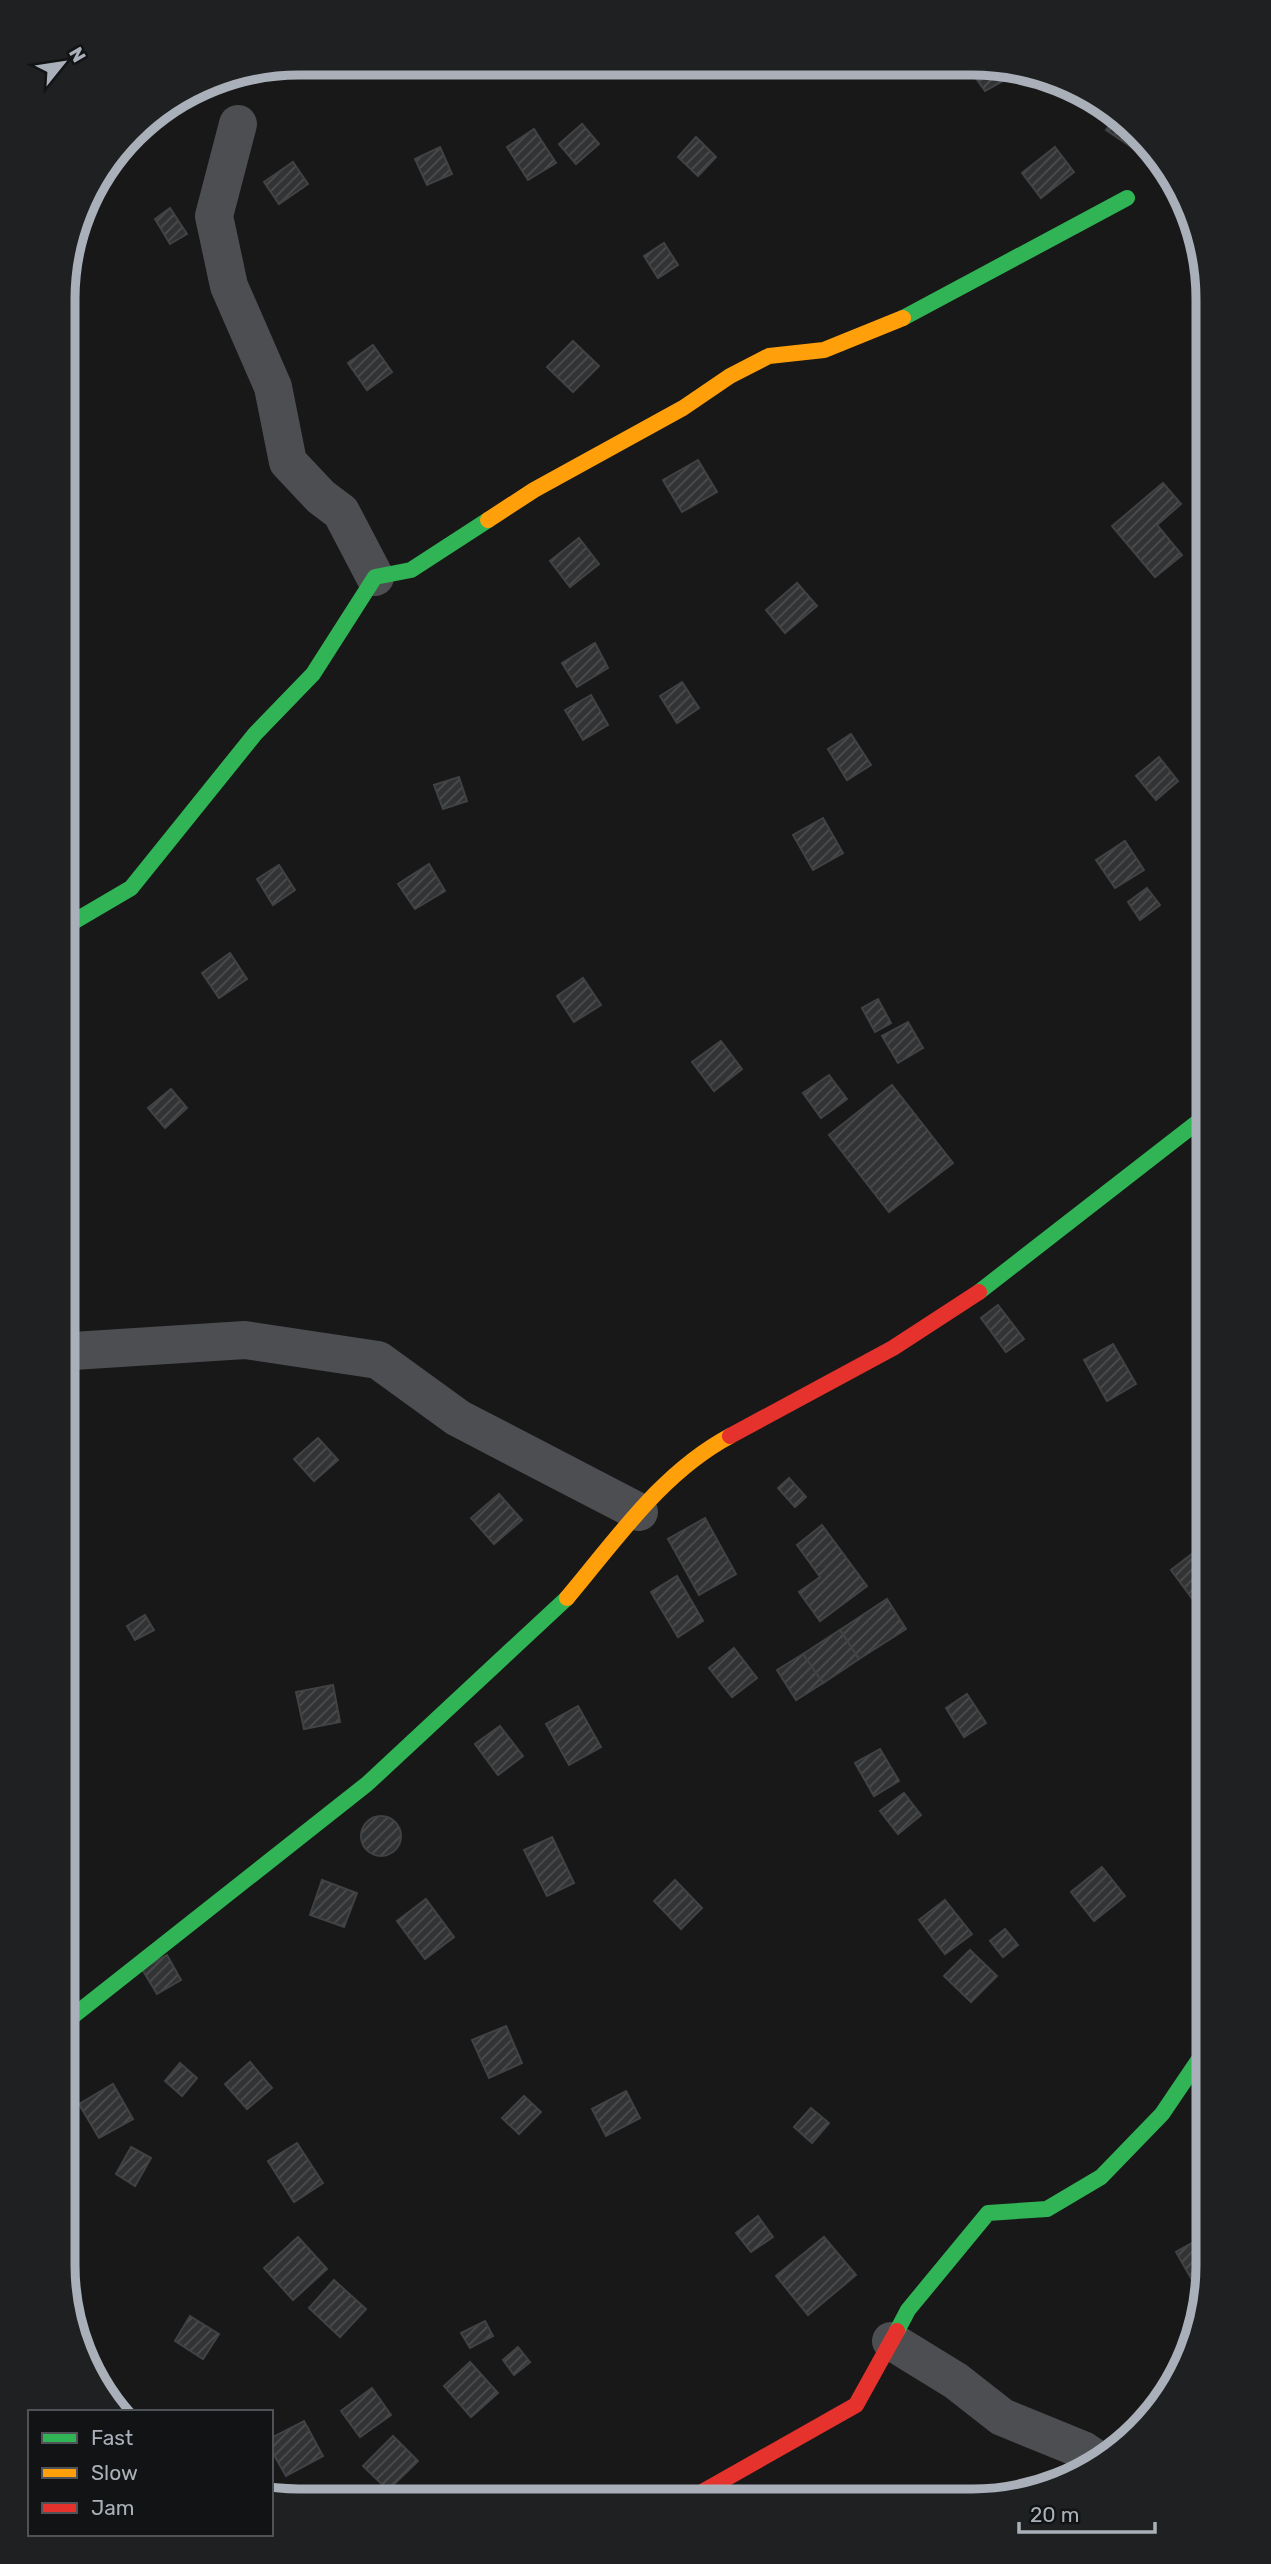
<svg xmlns="http://www.w3.org/2000/svg" width="1271" height="2564" font-family="Rubik,sans-serif">
<style>
.building{fill:url(#building-hatch);stroke:#404244;stroke-width:2}
.lines{fill:none;stroke-linecap:round;stroke-linejoin:round}
.street{stroke:#4c4e51;stroke-width:38}
.fast{stroke:#30b455;stroke-width:16}
.slow{stroke:#ff9f0a;stroke-width:16}
.jam{stroke:#e5322d;stroke-width:16}
.rim{fill:none;stroke:#aab0b9;stroke-width:9}
</style>
<defs>
<pattern id="building-hatch" width="6" height="6" patternUnits="userSpaceOnUse" patternTransform="scale(1.75)"><rect width="6" height="6" fill="#323334"/><path d="M-1 1l2-2M0 6l6-6M5 7l2-2" fill="none" stroke="#4d4e4f"/></pattern>
</defs>
<rect width="100%" height="100%" fill="#181818"/>
<g class="building">
<polygon points="968,67 1009,67 1014,75 985,91"/>
<polygon points="1116,116 1127,121 1139,139 1133,148 1106,130"/>
<polygon points="582,124 599,144 576,164 559,144"/>
<polygon points="534,129 556,163 528,180 507,147"/>
<polygon points="696,137 716,157 698,176 678,157"/>
<polygon points="440,147 452,174 427,185 415,159"/>
<polygon points="1055,147 1074,172 1041,198 1022,173"/>
<polygon points="293,162 308,184 279,204 264,182"/>
<polygon points="170,208 187,234 170,244 155,219"/>
<polygon points="664,243 678,265 658,278 644,256"/>
<polygon points="573,341 599,366 573,392 547,367"/>
<polygon points="373,345 392,372 367,390 348,363"/>
<polygon points="698,460 717,492 682,512 663,480"/>
<polygon points="1163,483 1181,504 1157,525 1182,555 1155,577 1112,526"/>
<polygon points="579,538 599,564 570,587 550,561"/>
<polygon points="797,583 817,606 785,633 766,610"/>
<polygon points="595,643 608,668 577,687 562,663"/>
<polygon points="682,682 699,708 677,723 660,696"/>
<polygon points="591,695 608,725 583,740 565,710"/>
<polygon points="851,734 871,765 847,780 828,749"/>
<polygon points="1159,757 1178,781 1156,800 1136,776"/>
<polygon points="459,777 467,801 443,809 434,785"/>
<polygon points="823,818 843,853 813,870 793,835"/>
<polygon points="1125,841 1144,870 1115,888 1096,860"/>
<polygon points="429,864 445,891 415,909 398,884"/>
<polygon points="279,865 295,890 273,905 257,879"/>
<polygon points="1147,888 1160,905 1140,920 1128,902"/>
<polygon points="230,953 247,979 219,998 202,973"/>
<polygon points="583,978 601,1005 574,1022 557,996"/>
<polygon points="878,999 891,1023 875,1032 862,1008"/>
<polygon points="908,1022 923,1048 898,1063 882,1036"/>
<polygon points="721,1041 742,1069 714,1091 692,1062"/>
<polygon points="829,1075 847,1099 821,1118 803,1093"/>
<polygon points="892,1085 953,1163 889,1212 829,1135"/>
<polygon points="171,1089 187,1108 165,1128 148,1108"/>
<polygon points="998,1305 1024,1339 1006,1352 981,1318"/>
<polygon points="1113,1344 1136,1384 1107,1401 1084,1360"/>
<polygon points="318,1438 338,1460 314,1481 294,1459"/>
<polygon points="789,1478 806,1497 795,1507 778,1488"/>
<polygon points="499,1494 522,1520 494,1544 471,1518"/>
<polygon points="705,1518 736,1574 699,1595 668,1539"/>
<polygon points="822,1525 867,1586 820,1621 799,1592 820,1577 797,1545"/>
<polygon points="1201,1547 1208,1557 1208,1602 1199,1608 1171,1570"/>
<polygon points="677,1576 703,1621 678,1637 651,1592"/>
<polygon points="887,1599 906,1629 859,1659 840,1630"/>
<polygon points="145,1615 154,1630 135,1640 127,1626"/>
<polygon points="840,1630 859,1659 823,1683 803,1654"/>
<polygon points="734,1648 757,1678 732,1697 709,1668"/>
<polygon points="803,1654 823,1683 796,1700 777,1670"/>
<polygon points="333,1685 340,1722 304,1729 296,1692"/>
<polygon points="967,1694 986,1723 964,1737 946,1708"/>
<polygon points="578,1706 601,1747 569,1765 546,1724"/>
<polygon points="500,1726 523,1756 498,1775 475,1744"/>
<polygon points="880,1749 899,1781 874,1796 855,1763"/>
<polygon points="904,1793 921,1815 898,1834 880,1811"/>
<circle cx="381" cy="1836" r="20"/>
<polygon points="552,1837 574,1883 547,1896 524,1850"/>
<polygon points="1102,1867 1125,1896 1094,1921 1071,1892"/>
<polygon points="322,1880 357,1893 344,1927 310,1915"/>
<polygon points="675,1880 702,1908 681,1929 654,1901"/>
<polygon points="426,1899 454,1937 425,1959 397,1921"/>
<polygon points="945,1900 972,1934 945,1954 919,1920"/>
<polygon points="1005,1929 1018,1945 1003,1957 990,1941"/>
<polygon points="970,1950 997,1976 971,2002 944,1976"/>
<polygon points="167,1955 181,1980 157,1994 142,1969"/>
<polygon points="506,2026 522,2063 489,2078 472,2040"/>
<polygon points="250,2062 272,2088 247,2109 225,2084"/>
<polygon points="180,2063 197,2078 182,2096 165,2081"/>
<polygon points="113,2084 133,2119 99,2138 79,2104"/>
<polygon points="626,2091 640,2118 606,2136 592,2109"/>
<polygon points="524,2096 541,2112 519,2134 502,2118"/>
<polygon points="811,2108 829,2123 812,2143 794,2127"/>
<polygon points="297,2143 323,2183 294,2202 268,2161"/>
<polygon points="131,2147 151,2158 135,2186 116,2174"/>
<polygon points="758,2216 773,2237 751,2252 736,2233"/>
<polygon points="1208,2234 1208,2271 1192,2280 1176,2252"/>
<polygon points="298,2237 327,2269 293,2300 264,2268"/>
<polygon points="824,2237 856,2275 808,2315 776,2276"/>
<polygon points="334,2280 366,2309 340,2337 309,2308"/>
<polygon points="190,2316 219,2334 203,2359 175,2341"/>
<polygon points="485,2321 493,2336 470,2348 461,2333"/>
<polygon points="518,2347 530,2362 514,2375 503,2360"/>
<polygon points="470,2362 498,2393 471,2417 444,2386"/>
<polygon points="372,2388 391,2415 360,2437 341,2411"/>
<polygon points="304,2421 323,2456 286,2476 271,2450 271,2438"/>
<polygon points="393,2436 418,2461 388,2490 363,2466"/>
</g>
<g class="lines">
<g class="street">
<polyline points="238,124 214,216 229,286 273,387 288,462 321,497 341,512 375,577"/>
<polyline points="63,1354 73,1351 245,1340 378,1360 458,1418 639,1512"/>
<polyline points="891,2341 956,2381 1002,2417 1083,2450 1101,2462"/>
</g>
<g class="fast">
<polyline points="903,318 1127,198"/>
<polyline points="63,934 68,925 131,888 255,734 313,674 375,577 411,570 488,520"/>
<polyline points="979,1292 1208,1114"/>
<polyline points="63,2024 367,1784 567,1598"/>
<polyline points="897,2331 908,2310 988,2213 1047,2209 1101,2177 1162,2114 1208,2046"/>
</g>
<g class="slow">
<polyline points="488,520 534,490 683,408 730,376 769,356 824,350 903,318"/>
<path d="M567 1598C616 1540 661 1473 730 1436"/>
</g>
<g class="jam">
<polyline points="730,1436 893,1348 979,1292"/>
<polyline points="688,2500 856,2405 897,2331"/>
</g>
</g>
<path d="M0 0H1271V2564H0ZM299 75H972A224 224 0 0 1 1196 299V2265A224 224 0 0 1 972 2489H299A224 224 0 0 1 75 2265V299A224 224 0 0 1 299 75Z" fill="#1e2021" fill-rule="evenodd"/>
<path class="rim" d="M299 75H972A224 224 0 0 1 1196 299V2265A224 224 0 0 1 972 2489H299A224 224 0 0 1 75 2265V299A224 224 0 0 1 299 75Z"/>
<rect x="28" y="2410" width="245" height="126" fill="#121314" stroke="#4f5256" stroke-width="2"/>
<rect x="42" y="2433" width="35" height="10" fill="#30b455" stroke="#4f5256" stroke-width="2"/>
<text x="91" y="2445" font-size="21" fill="#aab0b9">Fast</text>
<rect x="42" y="2468" width="35" height="10" fill="#ff9f0a" stroke="#4f5256" stroke-width="2"/>
<text x="91" y="2480" font-size="21" fill="#aab0b9">Slow</text>
<rect x="42" y="2503" width="35" height="10" fill="#e5322d" stroke="#4f5256" stroke-width="2"/>
<text x="91" y="2515" font-size="21" fill="#aab0b9">Jam</text>
<g transform="translate(63 63) rotate(60)" stroke="#121314" stroke-width="5" paint-order="stroke">
<path d="M0-5L12 26L0 18L-12 26Z" fill="#aab0b9"/>
<text y="-10" font-size="19" font-weight="bold" text-anchor="middle" fill="#aab0b9">N</text>
</g>
<path d="M1019 2522v10h136v-10" fill="none" stroke="#aab0b9" stroke-width="3.5"/>
<text x="1030" y="2522" font-size="21" fill="#aab0b9" stroke="#121314" stroke-width="5" paint-order="stroke">20 m</text>
</svg>
